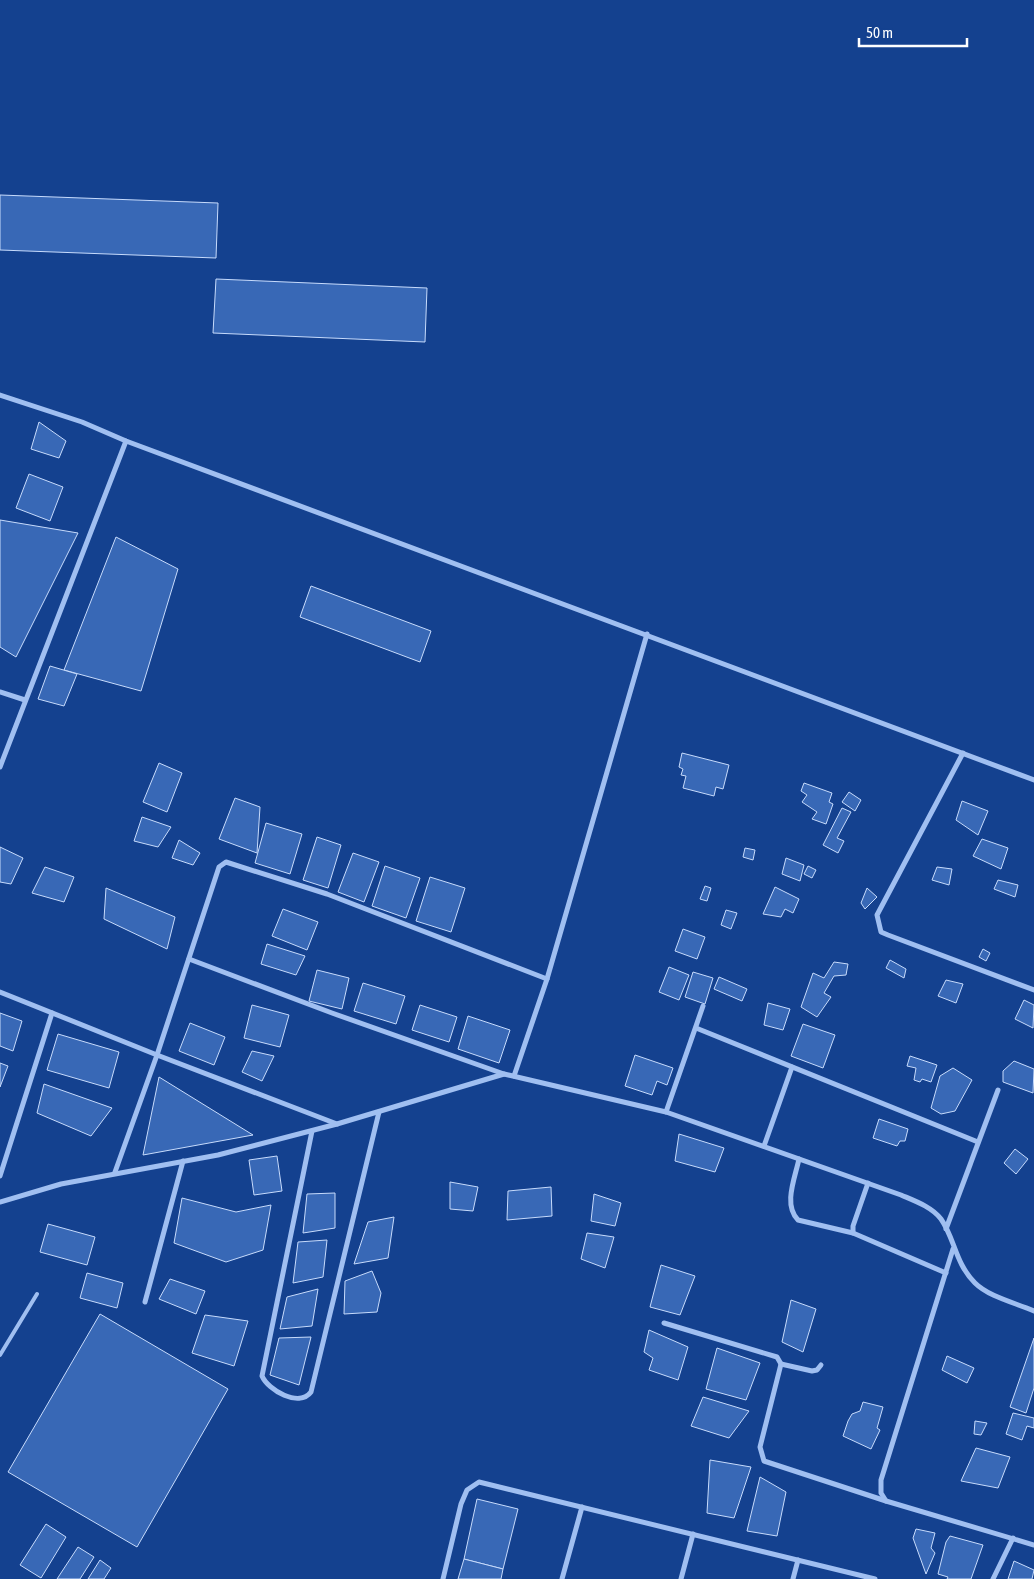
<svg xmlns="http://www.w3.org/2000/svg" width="1034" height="1579" font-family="'Asap Condensed',sans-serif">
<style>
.building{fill:#3868b6;stroke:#c7dbfc}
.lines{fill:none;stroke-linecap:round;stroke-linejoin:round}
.service{stroke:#a0bff1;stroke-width:4}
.minor{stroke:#a0bff1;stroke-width:5}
</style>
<rect width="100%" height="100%" fill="#14418f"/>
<g class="building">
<polygon points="0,195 218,203 216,258 0,250"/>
<polygon points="216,279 427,288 425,342 213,333"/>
<polygon points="39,422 66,441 59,458 31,449"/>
<polygon points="29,474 63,487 50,521 16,508"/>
<polygon points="0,520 78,533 16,657 0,647"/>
<polygon points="116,537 178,569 141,691 64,670"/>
<polygon points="311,586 431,631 420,662 300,617"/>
<polygon points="50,666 77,674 64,706 38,699"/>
<polygon points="682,753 729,765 723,789 716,787 714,796 683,788 686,776 681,775 683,769 679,767"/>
<polygon points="159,763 182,773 167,812 143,802"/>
<polygon points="804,783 832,793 829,802 833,804 826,824 812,819 817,812 802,802 807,795 801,791"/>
<polygon points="849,792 861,800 855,811 842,802"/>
<polygon points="235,798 260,807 257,853 219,839"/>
<polygon points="962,801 988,811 978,835 956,820"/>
<polygon points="842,808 851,812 837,838 844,841 838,853 823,845"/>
<polygon points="142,817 171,827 158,847 134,841"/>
<polygon points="266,823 302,834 290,874 255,863"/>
<polygon points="317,837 341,845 328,888 303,880"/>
<polygon points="982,839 1008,848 1001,869 973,856"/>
<polygon points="179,840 200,853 193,865 172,858"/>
<polygon points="0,847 23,858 11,884 0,882"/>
<polygon points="745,848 755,850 753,860 743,857"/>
<polygon points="353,853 379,862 364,902 338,892"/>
<polygon points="786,858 804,865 800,881 782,874"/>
<polygon points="385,866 420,878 406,918 372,906"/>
<polygon points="808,866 816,870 812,878 804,874"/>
<polygon points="45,867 74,877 64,902 32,893"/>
<polygon points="937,867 952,869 949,885 932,880"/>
<polygon points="430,877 465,888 451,932 416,921"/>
<polygon points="998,880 1018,885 1015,897 994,889"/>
<polygon points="705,886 711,888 707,901 700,899"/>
<polygon points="775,887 799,899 793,913 785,909 781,917 763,914"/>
<polygon points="106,888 175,917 167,949 104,919"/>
<polygon points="867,888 877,897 865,909 861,903"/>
<polygon points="283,909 318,922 307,950 272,936"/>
<polygon points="726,910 737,913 731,929 721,925"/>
<polygon points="683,929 705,937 697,959 675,951"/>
<polygon points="267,944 305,956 296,975 261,964"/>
<polygon points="983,949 990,953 986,961 979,957"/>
<polygon points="890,960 906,969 904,978 886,968"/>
<polygon points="834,962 848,964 846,975 834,976 824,993 831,997 817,1017 801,1007 813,973 824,978"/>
<polygon points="669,967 689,975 679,1000 659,992"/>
<polygon points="317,970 349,978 342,1009 309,1001"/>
<polygon points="693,972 713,978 705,1004 685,997"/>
<polygon points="719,977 747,989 742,1001 714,989"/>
<polygon points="946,980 963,984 956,1003 938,996"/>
<polygon points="363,983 405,996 396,1024 354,1011"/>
<polygon points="1024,1000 1034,1005 1033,1028 1015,1019"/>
<polygon points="768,1003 790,1009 783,1030 764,1025"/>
<polygon points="252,1005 289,1015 280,1047 244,1038"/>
<polygon points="420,1005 457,1017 449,1042 412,1030"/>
<polygon points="0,1013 22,1021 13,1051 0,1046"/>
<polygon points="468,1016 510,1030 499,1063 458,1049"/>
<polygon points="190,1023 225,1037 214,1065 179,1051"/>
<polygon points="803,1024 835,1035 823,1068 791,1056"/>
<polygon points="58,1034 119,1052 109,1088 47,1070"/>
<polygon points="252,1051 274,1056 262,1081 242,1072"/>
<polygon points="635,1055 673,1068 667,1085 657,1081 652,1095 625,1086"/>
<polygon points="910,1056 937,1065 931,1082 922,1079 920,1082 914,1080 916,1068 907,1066"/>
<polygon points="1014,1061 1034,1069 1033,1093 1003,1082 1003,1071"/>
<polygon points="0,1063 8,1066 0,1087"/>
<polygon points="953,1068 972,1080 955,1111 941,1114 931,1108 940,1076"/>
<polygon points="159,1077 253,1135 143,1155"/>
<polygon points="44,1084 112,1108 91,1136 37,1113"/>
<polygon points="879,1119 908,1129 905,1141 900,1141 897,1146 873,1138"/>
<polygon points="679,1134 724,1148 715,1172 675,1161"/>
<polygon points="1015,1149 1028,1159 1016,1174 1004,1163"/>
<polygon points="277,1156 282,1191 254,1195 249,1160"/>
<polygon points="450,1182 478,1187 473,1211 450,1209"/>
<polygon points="551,1187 552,1216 507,1220 508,1191"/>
<polygon points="335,1193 335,1228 303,1233 307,1194"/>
<polygon points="594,1194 621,1203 615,1226 591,1221"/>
<polygon points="182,1198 236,1212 271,1205 263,1250 226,1262 174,1243"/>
<polygon points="394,1217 388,1258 354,1264 368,1222"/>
<polygon points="48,1224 95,1237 87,1265 40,1252"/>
<polygon points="587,1233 614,1237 605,1268 581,1259"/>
<polygon points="327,1240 323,1277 293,1283 298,1242"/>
<polygon points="661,1265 695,1276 680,1315 650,1307"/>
<polygon points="372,1271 381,1293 377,1312 344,1314 345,1281"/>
<polygon points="87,1273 123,1283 117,1308 80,1298"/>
<polygon points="170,1279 205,1291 196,1314 159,1299"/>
<polygon points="318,1289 312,1326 280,1329 287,1297"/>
<polygon points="791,1300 816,1309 803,1352 782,1342"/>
<polygon points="100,1314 228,1389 137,1547 8,1472"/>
<polygon points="205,1315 248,1321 234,1366 192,1353"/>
<polygon points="649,1330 688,1347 678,1380 649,1370 653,1358 644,1352"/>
<polygon points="311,1337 299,1385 270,1375 279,1338"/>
<polygon points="1034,1338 1034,1388 1026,1413 1010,1407"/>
<polygon points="717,1348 760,1363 746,1400 706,1389"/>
<polygon points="947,1356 974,1368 967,1383 942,1370"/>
<polygon points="703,1397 749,1411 729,1438 691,1426"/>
<polygon points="863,1402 883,1407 877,1428 880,1430 871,1449 843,1436 848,1421 852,1414 860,1411"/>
<polygon points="1013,1413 1034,1418 1034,1428 1027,1426 1022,1440 1006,1434"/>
<polygon points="975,1421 987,1423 981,1435 974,1434"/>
<polygon points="976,1448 1010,1457 998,1488 961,1481"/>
<polygon points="710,1460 751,1467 734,1518 707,1513"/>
<polygon points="760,1477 786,1492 777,1536 747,1531"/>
<polygon points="477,1499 518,1509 503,1569 464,1559"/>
<polygon points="46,1524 66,1537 41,1578 20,1565"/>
<polygon points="916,1529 935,1533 931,1548 935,1553 926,1574 913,1538"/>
<polygon points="950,1536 983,1545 971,1579 947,1579 948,1577 938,1574 946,1542"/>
<polygon points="78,1547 94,1557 80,1579 57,1579"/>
<polygon points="464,1559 503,1569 501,1579 458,1579"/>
<polygon points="100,1560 111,1568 104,1579 88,1579"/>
<polygon points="1014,1561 1034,1570 1032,1579 1008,1579"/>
</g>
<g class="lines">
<polyline class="service" points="0,1355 37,1294"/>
<g class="minor">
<polyline points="0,395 82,422 126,441 1034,780"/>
<polyline points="0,692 25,700"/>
<polyline points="963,753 877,915 881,932 888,935 1034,990"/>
<polyline points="0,767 126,441"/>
<path d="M189 959 332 1013 504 1074 666 1112 901 1195C915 1201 932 1207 941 1219 955 1239 955 1263 975 1283 989 1297 1016 1303 1034 1311"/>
<polyline points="0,992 157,1055 337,1124"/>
<polyline points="696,1028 978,1142"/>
<polyline points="514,1076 547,979 647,634"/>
<polyline points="666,1112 703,1006"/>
<path d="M312 1131 262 1376C268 1390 299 1408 311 1392L379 1112"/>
<polyline points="764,1146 792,1067"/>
<path d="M799 1159C795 1178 783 1205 798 1220L853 1233"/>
<polyline points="115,1172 157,1055 219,867 226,862 327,894 547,979"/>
<polyline points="0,1176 52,1013"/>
<polyline points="868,1183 853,1226 853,1233 946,1273"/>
<polyline points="0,1202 61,1184 218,1155 337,1124 504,1074"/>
<polyline points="946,1229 998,1090"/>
<polyline points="953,1249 881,1480 881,1493 886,1501 1034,1545"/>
<polyline points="145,1302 183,1161"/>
<polyline points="664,1323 777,1357 781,1364 779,1372 760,1447 764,1461 886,1501"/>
<polyline points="781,1364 812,1371 817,1370 821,1365"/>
<polyline points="443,1579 461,1504 467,1490 479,1482 875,1579"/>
<polyline points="562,1579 582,1507"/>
<polyline points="681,1579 693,1534"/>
<polyline points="793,1579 798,1560"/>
<polyline points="993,1579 1013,1538"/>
</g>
</g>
<path d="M859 38v8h108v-8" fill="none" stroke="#ffffff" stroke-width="2.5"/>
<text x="866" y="38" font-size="15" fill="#ffffff" stroke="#14418f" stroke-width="4" paint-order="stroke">50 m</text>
</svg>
